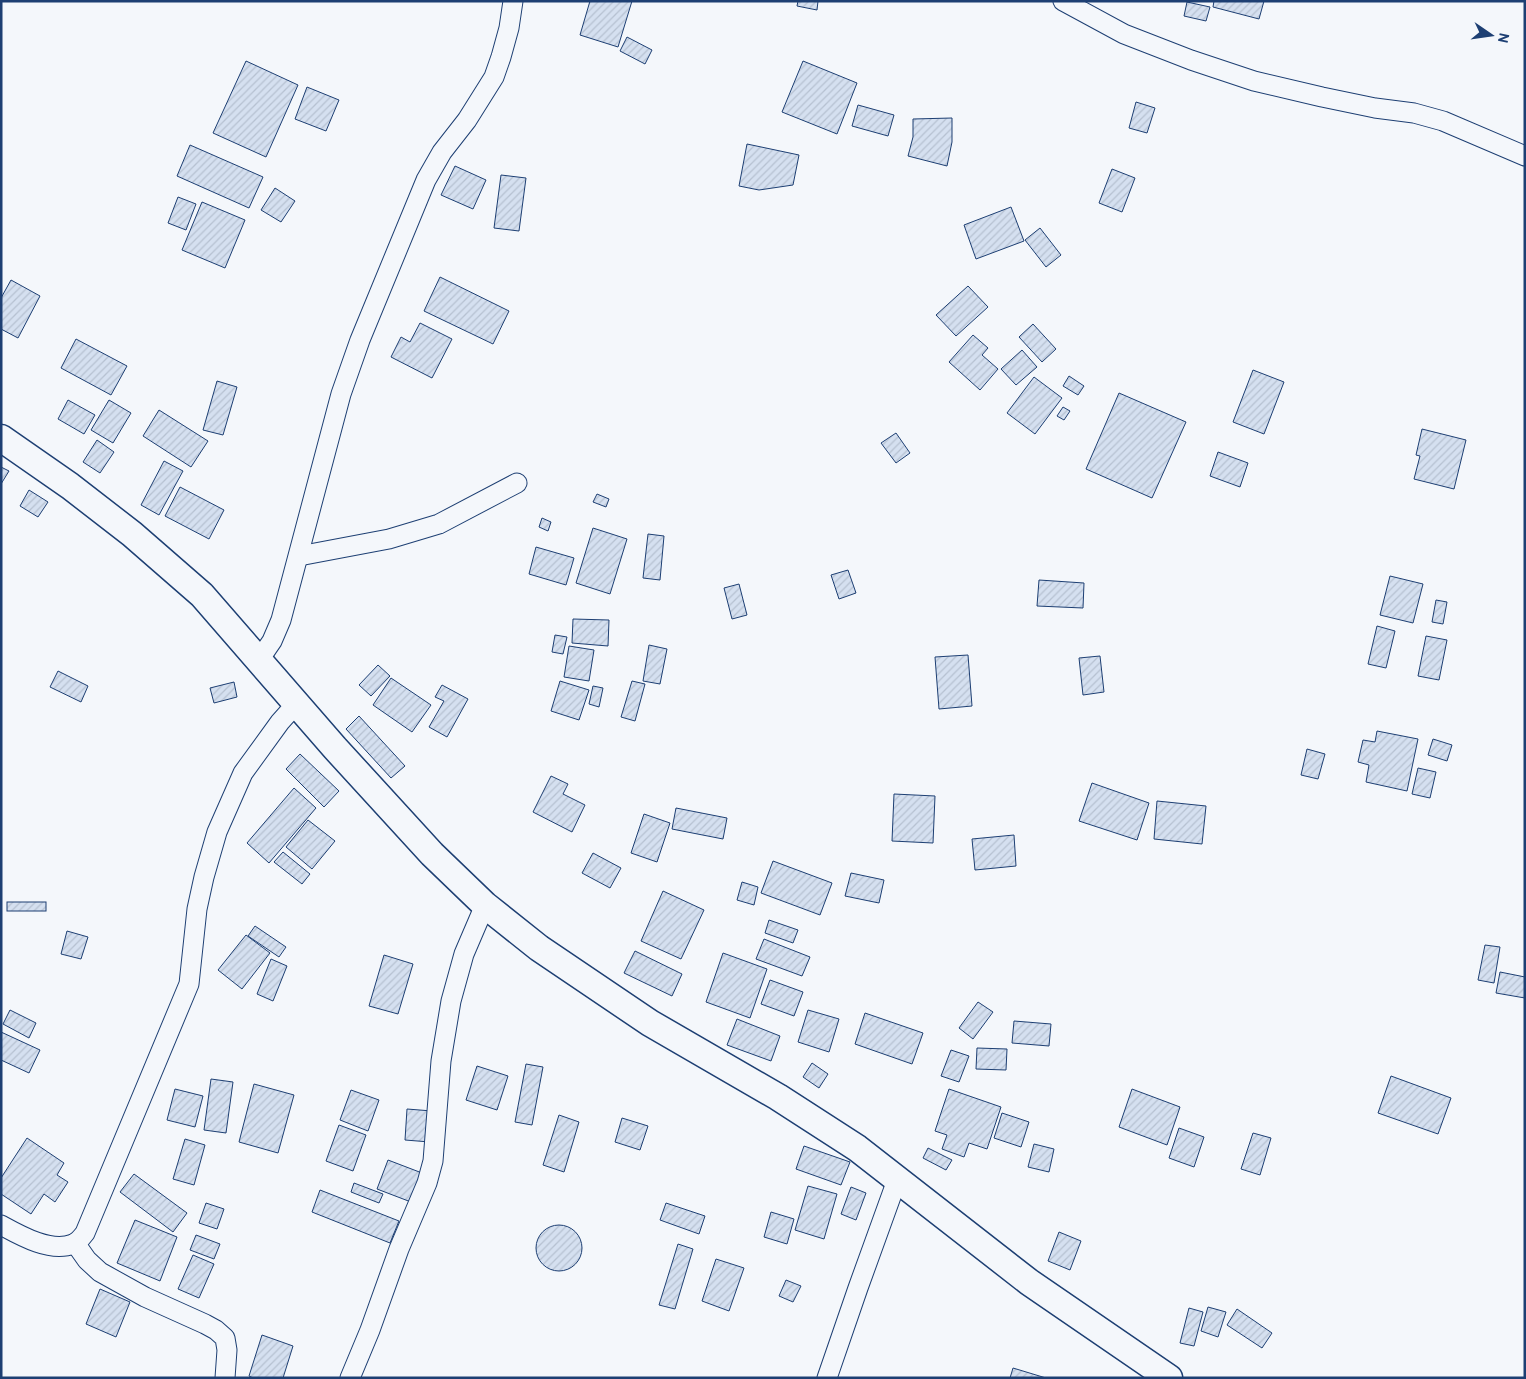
<svg xmlns="http://www.w3.org/2000/svg" width="1526" height="1379" font-family="Overpass,sans-serif">
<style>
.building{fill:url(#building-hatch);stroke:#1d3f73}
.lines{fill:none;stroke-linecap:round;stroke-linejoin:round}
.street-casing{stroke:#1d3f73;stroke-width:21}
.secondary-casing{stroke:#1d3f73;stroke-width:29}
.street{stroke:#f4f7fb;stroke-width:19}
.secondary{stroke:#f4f7fb;stroke-width:26}
</style>
<defs>
<pattern id="building-hatch" width="6" height="6" patternUnits="userSpaceOnUse" patternTransform="scale(1.25)"><rect width="6" height="6" fill="#d5e0f0"/><path d="M-1 1l2-2M0 6l6-6M5 7l2-2" fill="none" stroke="#b6c1d1"/></pattern>
</defs>
<rect width="100%" height="100%" fill="#f4f7fb"/>
<g class="building">
<polygon points="590,1 632,1 618,47 580,35"/>
<polygon points="798,1 818,1 817,10 797,6"/>
<polygon points="1214,1 1264,1 1259,19 1213,7"/>
<polygon points="1187,2 1210,7 1206,21 1184,16"/>
<polygon points="627,37 652,50 645,64 620,51"/>
<polygon points="246,61 298,85 266,157 213,133"/>
<polygon points="803,61 857,83 837,134 782,112"/>
<polygon points="307,87 339,100 326,131 295,119"/>
<polygon points="1136,102 1155,108 1147,133 1129,128"/>
<polygon points="858,105 894,115 888,136 852,126"/>
<polygon points="952,118 952,142 947,166 908,156 913,137 913,119"/>
<polygon points="747,144 799,155 793,185 759,190 739,186"/>
<polygon points="190,145 263,177 249,208 177,176"/>
<polygon points="455,166 486,180 473,209 441,195"/>
<polygon points="1112,169 1135,178 1122,212 1099,203"/>
<polygon points="501,175 526,178 519,231 494,228"/>
<polygon points="275,188 295,201 281,222 261,210"/>
<polygon points="178,197 196,204 186,230 168,223"/>
<polygon points="202,202 245,220 225,268 182,250"/>
<polygon points="1011,207 1024,241 976,259 964,225"/>
<polygon points="1040,228 1061,255 1046,267 1025,240"/>
<polygon points="440,277 509,311 493,344 424,311"/>
<polygon points="11,280 40,296 18,338 1,329 1,298"/>
<polygon points="968,286 988,307 956,336 936,315"/>
<polygon points="420,323 452,339 432,378 391,357 401,337 410,342"/>
<polygon points="1033,324 1056,349 1042,362 1019,337"/>
<polygon points="973,335 988,348 982,355 998,369 980,390 949,362"/>
<polygon points="76,339 127,366 111,395 61,368"/>
<polygon points="1022,350 1037,367 1016,385 1001,369"/>
<polygon points="1253,370 1284,382 1264,434 1233,422"/>
<polygon points="1069,376 1084,386 1078,395 1063,386"/>
<polygon points="1034,377 1062,398 1035,434 1007,413"/>
<polygon points="217,381 237,387 223,435 203,430"/>
<polygon points="1119,393 1186,422 1152,498 1086,469"/>
<polygon points="68,400 95,415 84,434 58,419"/>
<polygon points="109,400 131,413 113,443 91,430"/>
<polygon points="1063,407 1070,411 1064,420 1057,416"/>
<polygon points="159,410 208,441 191,467 143,436"/>
<polygon points="1422,429 1466,440 1454,489 1414,479 1420,456 1416,455"/>
<polygon points="896,433 910,453 896,463 881,443"/>
<polygon points="97,440 114,452 100,473 83,462"/>
<polygon points="1218,452 1248,463 1240,487 1210,476"/>
<polygon points="164,461 183,471 159,515 141,505"/>
<polygon points="1,467 9,471 1,484"/>
<polygon points="180,487 224,510 209,539 165,516"/>
<polygon points="29,490 48,502 38,517 20,506"/>
<polygon points="597,494 609,499 606,507 593,502"/>
<polygon points="542,518 551,522 548,531 539,527"/>
<polygon points="593,528 627,539 610,594 576,583"/>
<polygon points="648,534 664,536 660,580 643,578"/>
<polygon points="536,547 574,558 566,585 529,574"/>
<polygon points="848,570 856,593 839,599 831,575"/>
<polygon points="1390,576 1423,584 1413,623 1380,615"/>
<polygon points="1039,580 1084,583 1083,608 1037,606"/>
<polygon points="739,584 747,615 732,619 724,588"/>
<polygon points="1436,600 1447,602 1443,624 1432,622"/>
<polygon points="573,619 609,620 608,646 572,643"/>
<polygon points="1377,626 1395,631 1386,668 1368,664"/>
<polygon points="555,635 567,637 563,654 552,652"/>
<polygon points="1426,636 1447,640 1439,680 1418,676"/>
<polygon points="649,645 667,649 660,684 643,681"/>
<polygon points="569,646 594,650 589,681 564,677"/>
<polygon points="968,655 972,706 939,709 935,657"/>
<polygon points="1100,656 1104,692 1083,695 1079,658"/>
<polygon points="378,665 390,676 371,696 359,685"/>
<polygon points="58,671 88,686 81,702 50,687"/>
<polygon points="391,678 431,705 412,732 373,705"/>
<polygon points="560,681 589,690 579,720 551,711"/>
<polygon points="632,681 645,684 635,721 621,717"/>
<polygon points="234,682 237,697 214,703 210,688"/>
<polygon points="442,685 468,699 447,737 429,727 444,701 435,697"/>
<polygon points="593,686 603,688 599,707 589,704"/>
<polygon points="359,716 405,766 391,778 346,729"/>
<polygon points="1377,731 1418,739 1407,791 1366,782 1369,765 1358,762 1363,740 1375,742"/>
<polygon points="1433,739 1452,745 1447,761 1428,755"/>
<polygon points="1307,749 1325,754 1318,779 1301,775"/>
<polygon points="300,754 339,791 324,807 286,769"/>
<polygon points="1418,768 1436,772 1430,798 1412,794"/>
<polygon points="551,776 568,784 563,794 585,805 572,832 533,812"/>
<polygon points="1092,783 1149,803 1137,840 1079,821"/>
<polygon points="294,788 316,808 269,863 247,843"/>
<polygon points="894,794 935,796 933,843 892,841"/>
<polygon points="1157,801 1206,806 1202,844 1154,839"/>
<polygon points="676,808 727,818 723,839 672,829"/>
<polygon points="644,814 670,823 657,862 631,853"/>
<polygon points="308,820 335,841 312,869 286,847"/>
<polygon points="1014,835 1016,866 975,870 972,839"/>
<polygon points="283,852 310,874 302,884 274,862"/>
<polygon points="593,853 621,868 610,888 582,873"/>
<polygon points="773,861 832,883 820,915 761,893"/>
<polygon points="851,873 884,880 879,903 845,896"/>
<polygon points="742,882 758,887 754,905 737,900"/>
<polygon points="663,891 704,910 681,959 641,941"/>
<rect x="7" y="902" width="39" height="9"/>
<polygon points="769,920 798,930 793,943 765,933"/>
<polygon points="255,926 286,947 279,957 248,936"/>
<polygon points="67,931 88,937 81,959 61,954"/>
<polygon points="246,935 270,953 242,989 218,970"/>
<polygon points="764,939 810,957 802,976 756,959"/>
<polygon points="1485,945 1500,947 1494,983 1478,980"/>
<polygon points="635,951 682,974 672,996 624,973"/>
<polygon points="723,953 767,969 750,1018 706,1002"/>
<polygon points="384,955 413,964 398,1014 369,1006"/>
<polygon points="271,959 287,966 273,1001 257,994"/>
<polygon points="1500,972 1525,977 1525,998 1496,993"/>
<polygon points="770,980 803,992 794,1016 761,1004"/>
<polygon points="978,1002 993,1012 973,1039 959,1028"/>
<polygon points="10,1010 36,1023 29,1038 3,1024"/>
<polygon points="808,1010 839,1019 829,1052 798,1042"/>
<polygon points="865,1013 923,1033 912,1064 855,1044"/>
<polygon points="737,1019 780,1036 771,1061 727,1045"/>
<polygon points="1014,1021 1051,1024 1049,1046 1012,1043"/>
<polygon points="1,1032 40,1050 29,1073 1,1060"/>
<polygon points="977,1048 1007,1049 1006,1070 976,1069"/>
<polygon points="951,1050 969,1056 959,1082 941,1076"/>
<polygon points="812,1063 828,1074 819,1088 803,1077"/>
<polygon points="526,1064 543,1067 532,1125 515,1122"/>
<polygon points="477,1066 508,1076 497,1110 466,1100"/>
<polygon points="1391,1076 1451,1098 1438,1134 1378,1113"/>
<polygon points="211,1079 233,1082 226,1133 204,1130"/>
<polygon points="254,1084 294,1095 278,1153 239,1142"/>
<polygon points="175,1089 203,1096 195,1127 167,1120"/>
<polygon points="949,1089 1001,1107 987,1149 969,1143 964,1157 942,1149 947,1135 935,1131"/>
<polygon points="1132,1089 1180,1107 1167,1145 1119,1127"/>
<polygon points="351,1090 379,1100 368,1131 340,1120"/>
<polygon points="407,1109 432,1111 430,1142 405,1140"/>
<polygon points="1002,1113 1029,1122 1021,1147 994,1138"/>
<polygon points="559,1115 579,1122 564,1172 543,1165"/>
<polygon points="622,1118 648,1126 640,1150 615,1142"/>
<polygon points="339,1125 366,1135 353,1171 326,1161"/>
<polygon points="1179,1128 1204,1137 1194,1167 1169,1158"/>
<polygon points="1253,1133 1271,1138 1260,1175 1241,1169"/>
<polygon points="27,1138 64,1163 57,1175 68,1182 55,1202 44,1194 31,1214 1,1194 1,1178"/>
<polygon points="185,1139 205,1145 194,1185 173,1179"/>
<polygon points="1034,1144 1054,1149 1049,1172 1028,1167"/>
<polygon points="804,1146 850,1162 841,1185 796,1169"/>
<polygon points="928,1148 952,1160 946,1170 923,1158"/>
<polygon points="388,1160 422,1173 411,1202 377,1189"/>
<polygon points="134,1174 187,1213 173,1232 120,1192"/>
<polygon points="354,1183 383,1194 379,1203 351,1192"/>
<polygon points="808,1186 837,1194 824,1239 795,1230"/>
<polygon points="851,1187 866,1193 856,1220 841,1214"/>
<polygon points="320,1190 399,1221 390,1243 312,1212"/>
<polygon points="206,1203 224,1209 217,1229 199,1223"/>
<polygon points="666,1203 705,1216 699,1234 660,1220"/>
<polygon points="771,1212 794,1219 787,1244 764,1237"/>
<polygon points="135,1220 177,1237 160,1281 117,1263"/>
<circle cx="559" cy="1248" r="23"/>
<polygon points="1059,1232 1081,1241 1070,1270 1048,1261"/>
<polygon points="196,1235 220,1244 214,1259 190,1250"/>
<polygon points="678,1244 693,1249 675,1309 659,1305"/>
<polygon points="193,1255 214,1264 199,1298 178,1289"/>
<polygon points="716,1259 744,1268 729,1311 702,1301"/>
<polygon points="786,1280 801,1286 793,1302 779,1296"/>
<polygon points="100,1289 130,1302 116,1337 86,1324"/>
<polygon points="1208,1307 1226,1312 1218,1337 1201,1331"/>
<polygon points="1189,1308 1203,1312 1194,1346 1180,1343"/>
<polygon points="1237,1309 1272,1333 1262,1348 1227,1325"/>
<polygon points="262,1335 293,1346 283,1378 253,1378 249,1376"/>
<polygon points="1013,1368 1046,1378 1010,1378"/>
</g>
<g class="lines">
<g class="street-casing">
<g id="street">
<polyline points="1063,1 1124,34 1191,60 1254,81 1322,97 1375,108 1414,113 1443,121 1525,156"/>
<polyline points="299,556 389,539 439,524 517,483"/>
<polyline points="259,660 272,641 281,620 341,394 360,340 426,180 442,152 467,120 494,77 501,57 509,28 513,1"/>
<path d="M1 1225C21 1236 51 1253 73 1244 78 1242 82 1237 85 1233L189 984 197 909 204 877 217 832 243 773 280 722 297 703"/>
<polyline points="75,1243 87,1260 100,1272 145,1297 205,1324 216,1330 225,1338 227,1350 225,1378"/>
<polyline points="350,1378 370,1330 399,1249 427,1183 433,1161 441,1061 451,1001 464,954 485,905"/>
<polyline points="827,1378 858,1288 897,1180"/>
</g>
</g>
<g class="secondary-casing">
<polyline id="secondary" points="1,438 70,486 132,534 202,595 335,748 432,854 485,905 539,948 650,1023 778,1097 857,1148 1029,1282 1169,1378"/>
</g>
<use href="#street" class="street"/>
<use href="#secondary" class="secondary"/>
</g>
<rect width="1526" height="1379" fill="none" stroke="#1d3f73" stroke-width="5"/>
<g transform="translate(1491 35) rotate(103)" stroke="#f4f7fb" stroke-width="4" paint-order="stroke">
<path d="M0-4L9 19L0 12L-9 19Z" fill="#1d3f73"/>
<text y="-8" font-size="14" font-weight="bold" text-anchor="middle" fill="#1d3f73">N</text>
</g>
</svg>
